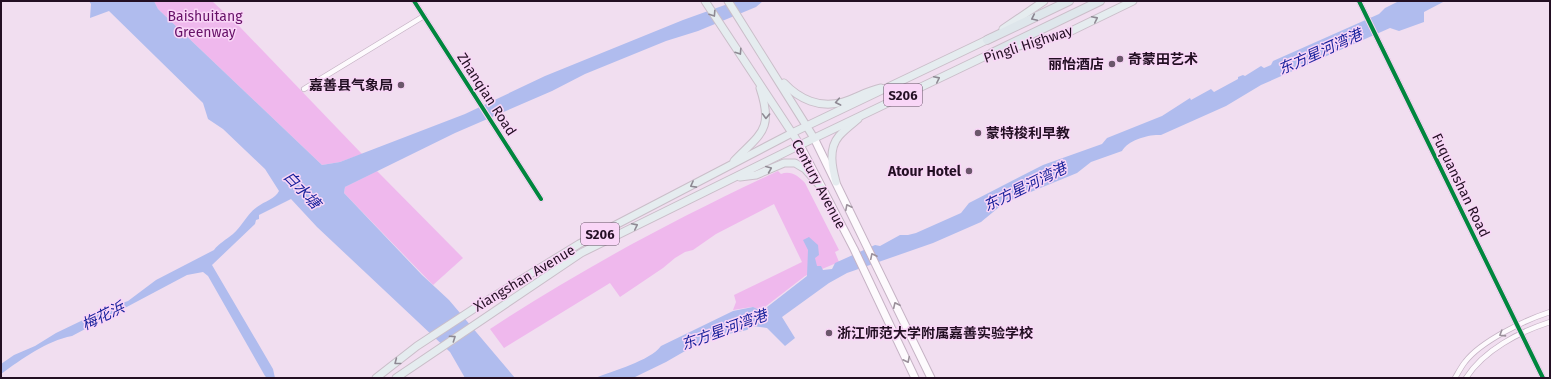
<svg xmlns="http://www.w3.org/2000/svg" width="1551" height="379" font-family="'Fira Sans','Noto Sans SC',sans-serif">
<style>
.green{fill:#efb8ed}
.water{fill:#b0bcee}
.lines{fill:none;stroke-linecap:round;stroke-linejoin:round}
.minor-casing{stroke:#c6b3c5;stroke-width:6}
.secondary-casing{stroke:#c6b3c5;stroke-width:9}
.primary-casing{stroke:#cabec9;stroke-width:9}
.trunk-casing{stroke:#cabec9;stroke-width:10}
.minor{stroke:#fdfafd;stroke-width:4.5}
.secondary{stroke:#fdfafd;stroke-width:7}
.primary{stroke:#e5ecef;stroke-width:7}
.trunk{stroke:#dee6eb;stroke-width:8}
.cycleway-casing{stroke:#f9d6f7;stroke-width:6}
.cycleway{stroke:#00873e;stroke-width:4}
.oneway{stroke:#8e8993}
.oneway2{stroke:#8a8591}
.oneway3{stroke:#9b909b}
.poi-dot{fill:#6b576b;stroke:#f9d6f7;stroke-width:1.5}
.labels{text-anchor:middle;stroke-width:3;stroke-linejoin:round;paint-order:stroke}
.shield{fill:#f9d6f7;stroke:#634b63;stroke-width:1}
.shield-label{font-size:13px;font-weight:bold;fill:#230f23}
.park-label{font-size:14px;fill:#661067;stroke:#f9d6f7}
.street-label{font-size:14px;fill:#230f23;stroke:#f9d6f7}
.poi-label{font-size:14px;font-weight:bold;fill:#230f23;stroke:#f9d6f7;text-anchor:start}
.water-label{font-size:15px;font-style:italic;fill:#141f9a;stroke:#f9d6f7}
</style>
<rect width="100%" height="100%" fill="#f1def0"/>
<g class="green">
<polygon points="154,1 212,1 240,27 362,154 340,162 322,165 158,9"/>
<polygon points="377,171 463,258 433,285 344,193 345,187"/>
<path d="M778 171 781 174C790 170 799 176 805 183L839 250 835 252 839 262 805 276 761 310 752 307 733 310 736 302 734 295 802 262 774 204 716 234 693 250 685 252 675 258 663 268 620 297 610 283 504 348 490 329C583 268 677 218 778 171Z"/>
</g>
<g class="water">
<path d="M89 1H154L158 9 322 165 340 162 465 114 545 76 683 20 736 1H763L756 7 698 31 666 41 585 74 552 91 455 133 345 187 344 193 422 275 449 300 515 378H465L450 352 317 227 291 199 259 215V219L256 220 255 224 212 265 273 369 275 378H267L265 376 208 276 203 272 187 275 72 336C46 341 22 359 1 374V364L14 355 35 346 56 333 108 308 128 301 156 280 214 250C219 243 226 240 233 234 242 226 247 214 257 207 265 201 275 199 279 191L265 169 223 129 208 119 203 103 109 11 90 18 91 4Z"/>
<path d="M1399 1H1445L1424 12V22L1399 31 1390 28 1261 85 1226 106 1161 135C1149 134 1128 140 1122 151L1091 162 1077 173 1004 203 981 222 933 243 847 273 829 283 782 317 795 338 785 346 767 328 752 326 747 330 714 337 699 343 666 362 633 378H595C612 371 650 361 661 346L733 311 753 307 762 311 807 276 808 250 803 240 809 237 818 245 819 255 815 258 817 266H821L823 270 832 269 835 263 875 245 880 246 900 235H908L916 233 961 213 969 203 1043 165 1102 144 1107 138 1162 116 1190 98 1191 100 1211 89 1214 92 1238 79V77L1243 75 1245 76 1261 66 1264 68 1271 65 1273 61 1379 14 1385 8Z"/>
</g>
<g class="lines">
<g class="minor-casing">
<g id="minor">
<polyline points="414,1 541,199"/>
<polyline points="1359,1 1543,378"/>
<polyline points="304,89 424,16"/>
<path d="M1455 378C1458 373 1461 367 1465 362 1481 341 1525 320 1550 312"/>
<path d="M1466 378C1484 350 1519 332 1550 322"/>
</g>
</g>
<g class="secondary-casing">
<g id="secondary">
<polyline points="814,138 931,378"/>
<polyline points="800,145 854,249 915,378"/>
</g>
</g>
<g class="primary-casing">
<g id="primary">
<polyline points="705,1 800,145"/>
<polyline points="728,1 814,138"/>
<polyline points="1003,29 1044,1"/>
<path d="M784 83C799 99 820 109 843 102 856 98 867 91 881 88"/>
<path d="M734 161C761 133 774 130 760 88"/>
<polyline points="740,177 756,175 784,163 795,163 805,169 821,187"/>
<path d="M836 182C832 167 828 149 839 136 844 130 852 124 858 119"/>
<polyline points="376,378 417,346 475,308 579,244 792,133 991,38"/>
<polyline points="396,378 581,253 800,145 992,53 1065,34 1133,1"/>
</g>
</g>
<g class="trunk-casing">
<g id="trunk">
<polyline points="987,40 1069,1"/>
<polyline points="992,53 1100,1"/>
</g>
</g>
<use href="#minor" class="minor"/>
<use href="#secondary" class="secondary"/>
<use href="#primary" class="primary"/>
<use href="#trunk" class="trunk"/>
<g class="cycleway-casing">
<g id="cycleway">
<polyline points="414,1 541,199"/>
<polyline points="1359,1 1543,378"/>
</g>
</g>
<use href="#cycleway" class="cycleway"/>
</g>
<defs><path id="oneway-chevron" d="M-2-3.5L2.5 0L-2 3.5" fill="none" stroke-width="1.6" stroke-linecap="round" stroke-linejoin="round"/></defs>
<g class="oneway">
<use href="#oneway-chevron" transform="translate(713 14) rotate(57)"/>
<use href="#oneway-chevron" transform="translate(1095 19) rotate(-26)"/>
<use href="#oneway-chevron" transform="translate(739 52) rotate(57)"/>
<use href="#oneway-chevron" transform="translate(937 79) rotate(-26)"/>
<use href="#oneway-chevron" transform="translate(838 102) rotate(169)"/>
<use href="#oneway-chevron" transform="translate(766 116) rotate(92)"/>
<use href="#oneway-chevron" transform="translate(769 169) rotate(-23)"/>
<use href="#oneway-chevron" transform="translate(693 185) rotate(152)"/>
<use href="#oneway-chevron" transform="translate(635 226) rotate(-26)"/>
<use href="#oneway-chevron" transform="translate(453 338) rotate(-34)"/>
<use href="#oneway-chevron" transform="translate(397 362) rotate(142)"/>
</g>
<use class="oneway2" href="#oneway-chevron" transform="translate(1034 18) rotate(155)"/>
<g class="oneway3">
<use href="#oneway-chevron" transform="translate(848 207) rotate(-117)"/>
<use href="#oneway-chevron" transform="translate(873 256) rotate(-116)"/>
<use href="#oneway-chevron" transform="translate(896 305) rotate(-115)"/>
<use href="#oneway-chevron" transform="translate(1502 334) rotate(148)"/>
<use href="#oneway-chevron" transform="translate(907 360) rotate(64)"/>
</g>
<g class="poi-dot">
<circle cx="1120" cy="59" r="4"/>
<circle cx="1112" cy="64" r="4"/>
<circle cx="401" cy="85" r="4"/>
<circle cx="978" cy="133" r="4"/>
<circle cx="969" cy="171" r="4"/>
<circle cx="829" cy="333" r="4"/>
</g>
<g class="labels">
<g class="shield">
<rect x="884" y="84" width="38" height="22" rx="3"/>
<rect x="581" y="223" width="38" height="22" rx="3"/>
</g>
<g class="shield-label">
<text x="903" y="100">S206</text>
<text x="600" y="239">S206</text>
</g>
<g class="park-label">
<text x="205" y="21">Baishuitang<tspan x="205" dy="16">Greenway</tspan></text>
</g>
<g class="street-label">
<text transform="translate(1028 44) rotate(-18)" y="5">Pingli Highway</text>
<text transform="translate(487 94) rotate(57)" y="5">Zhanqian Road</text>
<text transform="translate(819 184) rotate(62)" y="5">Century Avenue</text>
<text transform="translate(1461 185) rotate(64)" y="5">Fuquanshan Road</text>
<text transform="translate(524 278) rotate(-31)" y="5">Xiangshan Avenue</text>
</g>
<g class="poi-label">
<text x="1128" y="64">奇蒙田艺术</text>
<text x="1104" y="69" text-anchor="end">丽怡酒店</text>
<text x="393" y="90" text-anchor="end">嘉善县气象局</text>
<text x="986" y="138">蒙特梭利早教</text>
<text x="961" y="176" text-anchor="end">Atour Hotel</text>
<text x="837" y="338">浙江师范大学附属嘉善实验学校</text>
</g>
<g class="water-label">
<text transform="translate(1320 52) rotate(-24)" y="5">东方星河湾港</text>
<text transform="translate(1025 187) rotate(-26)" y="5">东方星河湾港</text>
<text transform="translate(302 190) rotate(46)" y="5">白水塘</text>
<text transform="translate(103 316) rotate(-26)" y="5">梅花浜</text>
<text transform="translate(724 330) rotate(-20)" y="5">东方星河湾港</text>
</g>
</g>
<rect width="1551" height="379" fill="none" stroke="#230f23" stroke-width="4"/>
</svg>
